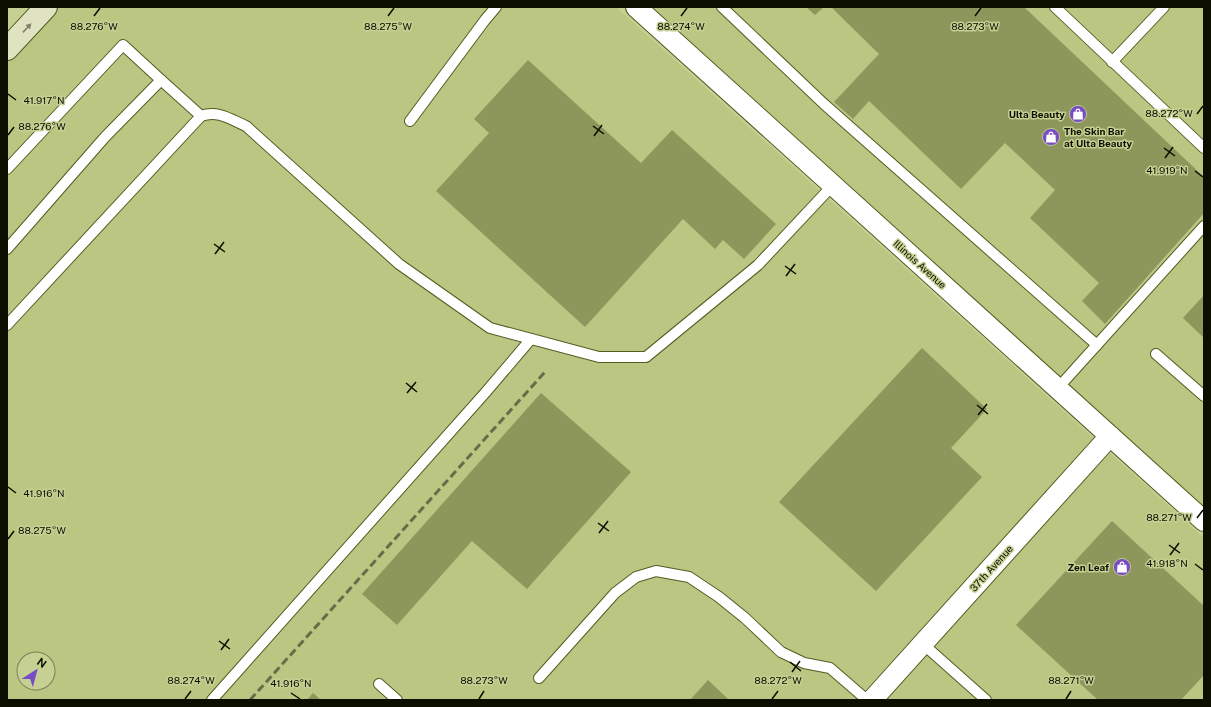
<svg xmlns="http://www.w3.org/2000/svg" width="1211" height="707" font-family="'Public Sans',sans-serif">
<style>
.built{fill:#bbc682;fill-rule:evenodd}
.building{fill:#8d975c}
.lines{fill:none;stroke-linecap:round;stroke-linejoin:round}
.service-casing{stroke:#545c21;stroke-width:12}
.minor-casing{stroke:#545c21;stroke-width:22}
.secondary-casing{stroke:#545c21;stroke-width:24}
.service{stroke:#fff;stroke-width:10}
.minor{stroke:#fff;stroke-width:20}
.secondary{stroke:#dfe3c2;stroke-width:22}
.rail{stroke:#676d48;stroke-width:3;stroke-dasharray:8 4;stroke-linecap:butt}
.oneway{fill:#80836b}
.ticks{fill:none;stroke:#0c0e00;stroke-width:1.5}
.labels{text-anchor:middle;stroke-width:3;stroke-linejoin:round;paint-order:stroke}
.poi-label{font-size:10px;font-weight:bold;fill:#0c0e00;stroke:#c6d093;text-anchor:end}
.street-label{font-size:10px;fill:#0c0e00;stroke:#c6d093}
.ticks-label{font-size:10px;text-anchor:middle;fill:#0c0e00;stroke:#c6d093;stroke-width:3;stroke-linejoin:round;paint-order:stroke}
</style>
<rect width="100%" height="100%" fill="#c6d093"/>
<g class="built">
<path d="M58 7H616L1204 538V700H7V61ZM24 659H48V683H24Z"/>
<polygon points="649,7 1204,7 1204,508"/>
</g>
<g class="building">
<polygon points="806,7 824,7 815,15"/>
<polygon points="831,7 1024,7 1204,177 1204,213 1105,324 1082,301 1099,283 1030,218 1055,190 1005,143 961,189 869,101 853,119 834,102 879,54"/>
<polygon points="528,60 641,163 672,130 776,224 744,259 723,240 715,249 683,219 585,327 436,191 489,133 474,119"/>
<polygon points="1204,295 1204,338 1183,318"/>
<polygon points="922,348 987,409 951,448 982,477 876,591 779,502"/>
<polygon points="541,393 631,472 527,589 472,541 397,625 362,594"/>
<polygon points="1112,521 1204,606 1204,675 1181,700 1098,700 1016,625"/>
<polygon points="708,680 729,700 690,700"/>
<polygon points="313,693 321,700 307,700"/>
</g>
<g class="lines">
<g class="service-casing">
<g id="service">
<polyline points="722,7 824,104 1097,345"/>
<polyline points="1055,7 1204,148"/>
<polyline points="1112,62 1164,7"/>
<polyline points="410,121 485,20 496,7"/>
<polyline points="7,169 123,45 161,80"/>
<polyline points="7,249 105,137 161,80 201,116"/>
<path d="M7 325 201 116C218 110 230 119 246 126L399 264 490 328 599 357H646L758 265 833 185"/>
<polyline points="1156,354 1204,396"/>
<polyline points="1058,388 1204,226"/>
<polyline points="923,644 986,700"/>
<polyline points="539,678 615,593 636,577 656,571 689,577 719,597 745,618 781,652 804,663 830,668 867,700"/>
<polyline points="379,684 397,700"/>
<polyline points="212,700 485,393 531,339"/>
</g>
</g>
<g class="minor-casing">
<g id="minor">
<polyline points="636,7 1204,521"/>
<polyline points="872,700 1110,436"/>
</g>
</g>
<g class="secondary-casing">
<polyline id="secondary" points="7,49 46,7"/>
</g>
<use href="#service" class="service"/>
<use href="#minor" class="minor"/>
<use href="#secondary" class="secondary"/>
<polyline class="rail" points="250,700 545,372"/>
</g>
<defs><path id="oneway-solid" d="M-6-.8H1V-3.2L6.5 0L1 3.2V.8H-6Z"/></defs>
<use class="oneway" href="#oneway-solid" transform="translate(27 28) rotate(-47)"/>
<path class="ticks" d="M94 16 100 8M388 16 394 8M681 16 687 8M975 16 981 8M8 94 16 100M1197 114 1203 106M593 126 604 134M8 135 14 127M594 136 602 125M1164 148 1175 156M1165 158 1173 147M1195 171 1203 177M214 244 225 252M215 254 224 242M785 266 796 274M786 276 795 264M406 383 417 392M407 393 416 382M977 405 988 414M978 415 987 404M8 487 16 493M1197 518 1203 510M598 523 609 531M599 533 608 521M8 539 14 531M1169 545 1180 553M1170 555 1179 543M1195 564 1203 570M219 641 230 649M221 650 229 639M790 662 801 671M792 672 800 661M291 693 300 699M185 699 191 691M479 699 484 691M772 699 778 691M1066 699 1071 691"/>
<defs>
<g id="shop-disc" transform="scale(0.9)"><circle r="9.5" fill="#774cc4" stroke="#c6d093"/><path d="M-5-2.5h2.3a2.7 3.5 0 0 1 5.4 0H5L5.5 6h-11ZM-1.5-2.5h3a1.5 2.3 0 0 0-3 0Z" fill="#fff"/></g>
</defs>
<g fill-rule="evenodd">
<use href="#shop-disc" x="1078" y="114"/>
<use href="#shop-disc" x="1051" y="137"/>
<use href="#shop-disc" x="1122" y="567"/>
</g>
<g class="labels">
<g class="poi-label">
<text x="1065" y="118">Ulta Beauty</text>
<text x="1064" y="135" text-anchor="start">The Skin Bar<tspan x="1064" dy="12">at Ulta Beauty</tspan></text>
<text x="1109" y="571">Zen Leaf</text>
</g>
<g class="street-label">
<text transform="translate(920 264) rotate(42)" y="4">Illinois Avenue</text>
<text transform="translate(991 568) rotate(-48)" y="4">37th Avenue</text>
</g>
</g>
<g class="ticks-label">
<text x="388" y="30">88.275°W</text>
<text x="681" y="30">88.274°W</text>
<text x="975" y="30">88.273°W</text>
<text x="94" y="30">88.276°W</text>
<text x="44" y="104">41.917°N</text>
<text x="1169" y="117">88.272°W</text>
<text x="42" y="130">88.276°W</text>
<text x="1167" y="174">41.919°N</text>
<text x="44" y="497">41.916°N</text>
<text x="1169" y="521">88.271°W</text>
<text x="42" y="534">88.275°W</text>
<text x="1167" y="567">41.918°N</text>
<text x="191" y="684">88.274°W</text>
<text x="484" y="684">88.273°W</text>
<text x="778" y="684">88.272°W</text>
<text x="1071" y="684">88.271°W</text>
<text x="291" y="687">41.916°N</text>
</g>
<rect width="1211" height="707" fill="none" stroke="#0c0e00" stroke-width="16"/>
<g transform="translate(36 671) rotate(36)"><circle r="19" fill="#c6d093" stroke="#7c8258"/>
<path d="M0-3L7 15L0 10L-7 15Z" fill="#774cc4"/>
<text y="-6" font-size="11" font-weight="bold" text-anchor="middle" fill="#0c0e00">N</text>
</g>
</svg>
